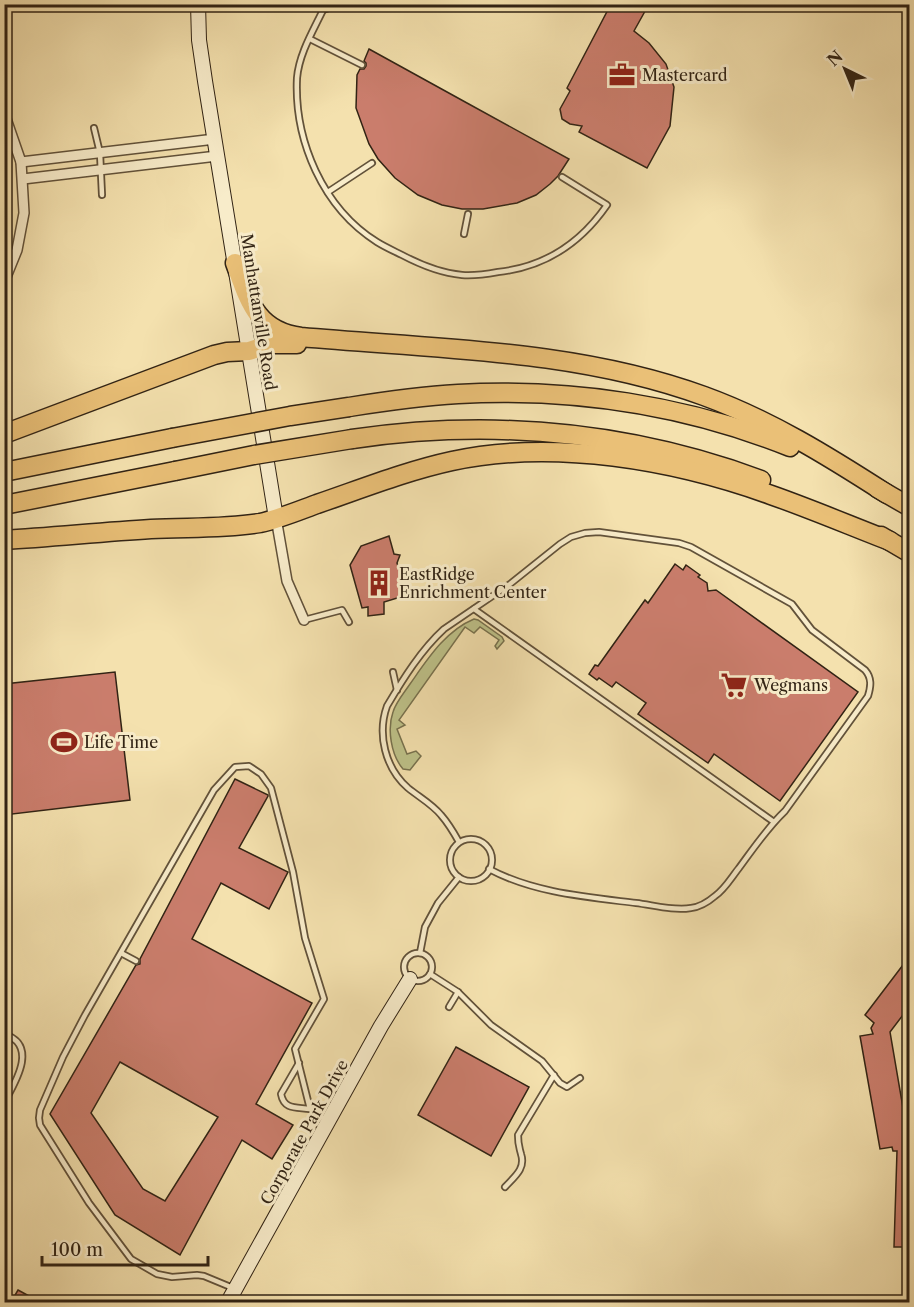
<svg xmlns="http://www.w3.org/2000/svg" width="914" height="1307" font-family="'Libre Caslon Text',serif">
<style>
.green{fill:#bec289;stroke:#78724e;stroke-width:1.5}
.building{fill:#ca7d6c;stroke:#312314;stroke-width:1.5;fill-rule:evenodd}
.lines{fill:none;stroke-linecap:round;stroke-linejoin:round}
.lane-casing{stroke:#62523a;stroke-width:8}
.street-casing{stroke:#62523a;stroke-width:12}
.secondary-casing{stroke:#312314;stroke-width:16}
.highway-casing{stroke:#312314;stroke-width:21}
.lane{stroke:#f8ecca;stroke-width:4.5}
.street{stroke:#f8ecca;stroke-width:9}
.secondary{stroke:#f8ecca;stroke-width:14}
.highway{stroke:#eac077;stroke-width:18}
.highway-bridge-casing{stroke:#312314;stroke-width:21;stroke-linecap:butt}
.highway-bridge{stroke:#eac077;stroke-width:18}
.labels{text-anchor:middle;stroke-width:6;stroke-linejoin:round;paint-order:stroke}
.poi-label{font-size:16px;fill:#312314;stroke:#f8ecca;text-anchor:start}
.street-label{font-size:16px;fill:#312314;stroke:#f8ecca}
</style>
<rect width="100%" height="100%" fill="#f4e1ae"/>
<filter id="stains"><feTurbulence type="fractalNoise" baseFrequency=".00333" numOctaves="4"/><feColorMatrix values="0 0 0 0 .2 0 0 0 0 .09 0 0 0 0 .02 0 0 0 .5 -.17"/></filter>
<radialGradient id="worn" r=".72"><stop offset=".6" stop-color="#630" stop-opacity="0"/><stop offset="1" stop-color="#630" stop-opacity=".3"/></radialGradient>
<path class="green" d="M474 619 478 620 502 637 504 641 497 649 495 646 499 640 480 627 474 633 465 627 399 720 405 725 397 729 407 754 416 751 421 756 410 770 403 769C391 755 387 729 393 712 396 702 404 693 410 684 427 660 445 631 474 619Z"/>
<g class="building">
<polygon points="611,4 649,4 634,31 649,43 666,64 674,87 670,126 647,168 579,132 582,126 570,124 562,119 560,109 570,91 567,88"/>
<polygon points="369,49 467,103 569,159 558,176 550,184 536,195 517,203 483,209 462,209 442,205 418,195 395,178 378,159 369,144 356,108 357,75 360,69 364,69 366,66 366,63 364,61"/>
<polygon points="389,536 394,554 400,555 397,563 407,595 384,602 384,614 368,616 368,607 362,608 350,565 361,546"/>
<polygon points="675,564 683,570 686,565 700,575 698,577 707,583 708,591 716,590 858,692 780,801 714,754 708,763 638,714 646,703 616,682 612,687 599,678 597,680 589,674 595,665 598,666 645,600 648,603"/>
<polygon points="115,672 130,800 4,815 4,684"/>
<path d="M235 779 268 795V796L239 848 288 872 269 909 221 883 192 939 312 1003 256 1104 293 1125 272 1159 242 1140 180 1255 115 1215 50 1114 136 965 140 964V959ZM120 1062 218 1117 165 1201 143 1189 91 1113Z"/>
<polygon points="909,957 909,1007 890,1032 909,1143 909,1247 894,1247 897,1151 893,1151 892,1147 880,1149 860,1036 873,1034 871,1028 874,1023 865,1015"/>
<polygon points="456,1047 529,1087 491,1156 418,1115"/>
<polygon points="18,1290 40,1302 11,1302"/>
</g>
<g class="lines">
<g class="lane-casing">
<g id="lane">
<path d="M322 4 323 10C313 31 299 54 297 78 294 141 323 208 377 242 385 247 394 251 402 255 421 265 440 273 462 275 474 276 487 274 498 272 545 267 580 244 607 205L562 177"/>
<polyline points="323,10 332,7 334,4"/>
<polyline points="310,39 362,65"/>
<polyline points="94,128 100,153 102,195"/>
<polyline points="328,192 372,163"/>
<polyline points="464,234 468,214"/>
<polyline points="474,609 774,822"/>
<polyline points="304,620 342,610 349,622"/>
<polyline points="393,672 397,690"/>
<circle cx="471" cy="860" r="21"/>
<path d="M459 842C454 833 448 823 441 815 432 804 419 797 408 788 385 768 377 734 387 706 403 679 421 650 444 629L510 584 560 544 571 537 585 533 599 532 679 543 691 547 792 604 812 630 865 670C872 678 871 686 868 696L785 811C767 828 753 849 739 868 731 878 725 889 715 896 708 902 700 907 691 908 673 911 653 905 636 903 587 897 534 893 489 869"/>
<circle cx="418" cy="967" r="14"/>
<polyline points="121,953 136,961"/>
<polyline points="420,953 425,927 438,903 459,877"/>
<polyline points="430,974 458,992 491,1025 542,1061 560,1083 567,1087 580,1078"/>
<polyline points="449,1007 458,992"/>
<path d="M4 1034C39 1045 15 1083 4 1103"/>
<path d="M299 1063 281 1094C284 1110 296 1107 310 1109"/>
<path d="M505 1187C514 1177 526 1169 521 1154 519 1146 518 1145 518 1135L554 1075"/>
<polyline points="233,1288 204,1276 197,1275 172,1277 157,1274 131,1259 89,1203 40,1125 39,1118 40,1110 63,1057 85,1015 214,790 235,767 249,766 261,774 271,788 293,872 305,938 324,999 295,1049 310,1109 326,1120"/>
<polyline points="857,1299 857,1302"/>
</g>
</g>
<g class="street-casing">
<g id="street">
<polyline points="4,113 21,162 24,213 17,250 4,282"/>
<polyline points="21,162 215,139"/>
<polyline points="23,179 217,156"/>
<polyline points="276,518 287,581 304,620"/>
</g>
</g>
<g class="secondary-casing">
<g id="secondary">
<polyline points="198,4 199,40 205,81 276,518"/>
<polyline points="228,1302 381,1026 410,979"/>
</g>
</g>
<g class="highway-casing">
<g id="highway">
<path d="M235 263C249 301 256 331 301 337 435 349 576 349 704 396 770 420 828 456 887 494"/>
<path d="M349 407C386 401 422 396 458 394 571 388 685 405 790 447"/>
<polyline points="4,434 214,355 227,352 249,351 270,344 297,344"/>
<path d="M352 439C490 419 629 431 761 480"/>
<polyline points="4,472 172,438"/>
<polyline points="877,488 910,507"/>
<polyline points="4,505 175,471"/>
<polyline points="881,536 910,553"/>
<path d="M4 540C53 537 102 532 151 529 187 527 224 529 260 523 279 519 298 511 317 504 361 489 406 471 452 461 554 439 674 460 771 495 811 509 851 526 890 541"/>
</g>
</g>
<use href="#lane" class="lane"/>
<use href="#street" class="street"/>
<use href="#secondary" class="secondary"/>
<use href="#highway" class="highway"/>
<g class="highway-bridge-casing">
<g id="highway-bridge">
<polyline points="172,438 290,416 349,407"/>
<polyline points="175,471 254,455 352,439"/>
</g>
</g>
<use href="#highway-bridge" class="highway-bridge"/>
</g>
<defs>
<g id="office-bare" transform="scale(2.07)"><path d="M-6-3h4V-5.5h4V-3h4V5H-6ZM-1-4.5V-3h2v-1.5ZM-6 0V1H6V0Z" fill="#8f2418" stroke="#f8ecca" stroke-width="2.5" paint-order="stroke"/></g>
<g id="building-bare" transform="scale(2.07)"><path d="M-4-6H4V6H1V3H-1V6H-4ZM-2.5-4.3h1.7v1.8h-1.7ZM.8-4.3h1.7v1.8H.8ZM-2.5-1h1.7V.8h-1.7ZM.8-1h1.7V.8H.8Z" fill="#8f2418" stroke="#f8ecca" stroke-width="2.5" paint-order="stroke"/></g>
<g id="supermarket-bare" transform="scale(2.07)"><path d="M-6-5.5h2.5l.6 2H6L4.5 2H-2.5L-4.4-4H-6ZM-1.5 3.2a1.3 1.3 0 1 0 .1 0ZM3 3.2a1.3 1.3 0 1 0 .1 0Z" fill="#8f2418" stroke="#f8ecca" stroke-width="2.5" paint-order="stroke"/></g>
<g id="stadium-bare" transform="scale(2.07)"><path d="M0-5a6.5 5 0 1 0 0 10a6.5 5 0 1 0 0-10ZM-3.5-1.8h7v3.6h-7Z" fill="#8f2418" stroke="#f8ecca" stroke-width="2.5" paint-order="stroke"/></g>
</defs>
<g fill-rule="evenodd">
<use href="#office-bare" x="622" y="75"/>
<use href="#building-bare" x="379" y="583"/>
<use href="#supermarket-bare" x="734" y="685"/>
<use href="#stadium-bare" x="64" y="742"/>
</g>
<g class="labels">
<g class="poi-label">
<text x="642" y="81">Mastercard</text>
<text x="399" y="580">EastRidge<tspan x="399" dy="18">Enrichment Center</tspan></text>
<text x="754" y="691">Wegmans</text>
<text x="84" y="748">Life Time</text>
</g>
<g class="street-label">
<text transform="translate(259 312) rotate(81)" y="6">Manhattanville Road</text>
<text transform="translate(304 1132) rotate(-61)" y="6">Corporate Park Drive</text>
</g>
</g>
<rect width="914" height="1307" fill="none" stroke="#f4e1ae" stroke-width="24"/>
<rect x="6" y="6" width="902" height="1295" fill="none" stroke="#312314" stroke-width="3"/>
<rect x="12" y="12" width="890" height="1283" fill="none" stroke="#312314" stroke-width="1.5"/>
<g transform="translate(845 69) rotate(317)" stroke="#f8ecca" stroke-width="4.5" paint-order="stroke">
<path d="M0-4.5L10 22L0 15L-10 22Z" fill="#312314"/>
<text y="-9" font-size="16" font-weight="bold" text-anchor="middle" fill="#312314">N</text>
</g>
<path d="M42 1256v9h166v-9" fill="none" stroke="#312314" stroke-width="3"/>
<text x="51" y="1256" font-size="18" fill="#312314" stroke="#f8ecca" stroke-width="4.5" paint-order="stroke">100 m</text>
<rect width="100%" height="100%" filter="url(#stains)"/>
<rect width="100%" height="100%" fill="url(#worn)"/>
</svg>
